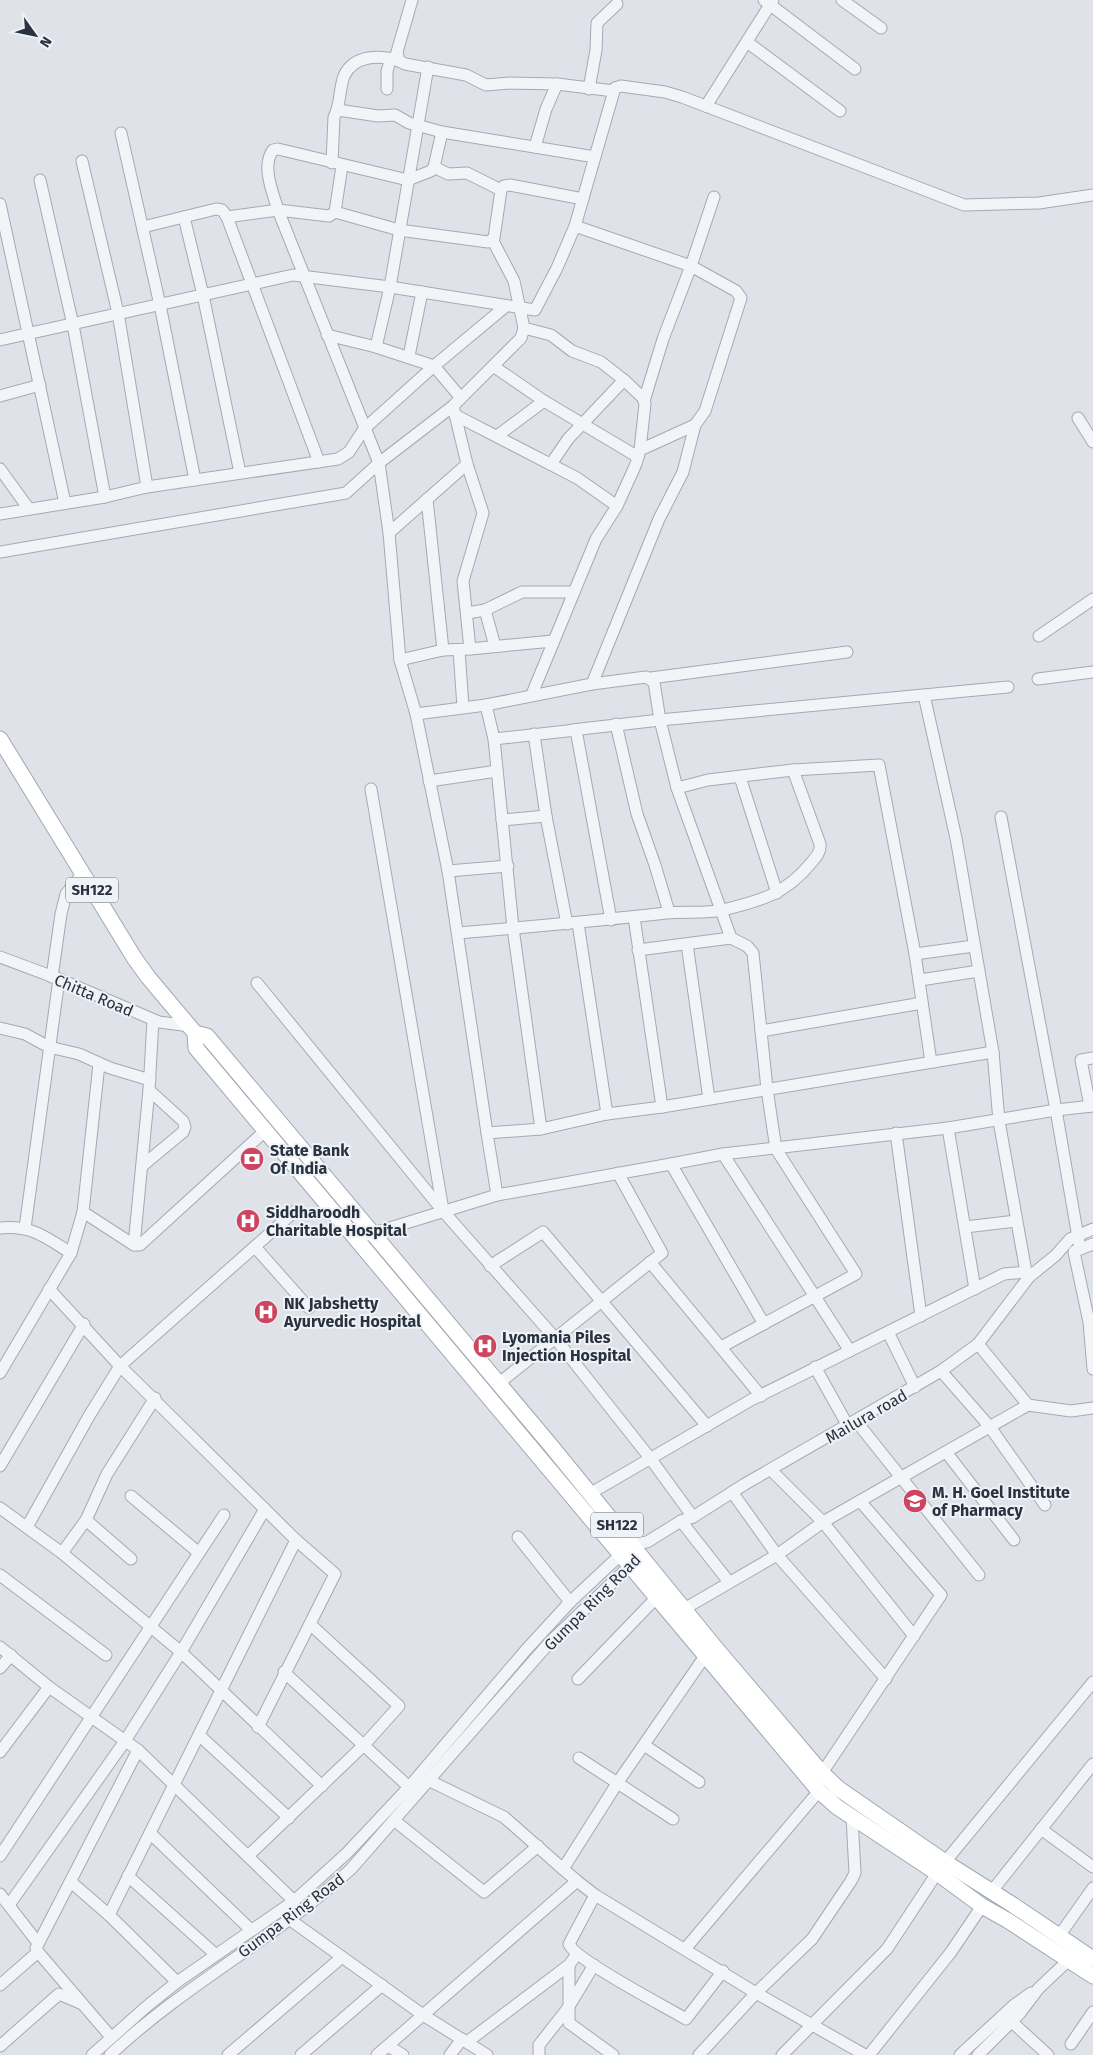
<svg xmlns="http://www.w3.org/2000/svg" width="1093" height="2055" font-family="'Fira Sans',sans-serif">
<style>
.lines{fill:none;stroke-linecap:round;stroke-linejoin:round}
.minor-casing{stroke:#a4aab3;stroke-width:13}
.major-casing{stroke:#9fa8b4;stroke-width:17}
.minor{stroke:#f2f4f7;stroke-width:11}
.major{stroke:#fff;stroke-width:15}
.labels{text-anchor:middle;stroke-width:4;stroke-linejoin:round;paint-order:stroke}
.shield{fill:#eff2f6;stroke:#646c77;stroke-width:1}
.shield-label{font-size:15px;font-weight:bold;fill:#283240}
.street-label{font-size:16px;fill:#283240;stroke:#eff2f6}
.poi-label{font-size:16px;font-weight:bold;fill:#283240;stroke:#eff2f6;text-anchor:start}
</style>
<rect width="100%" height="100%" fill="#dfe3e9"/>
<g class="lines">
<g class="minor-casing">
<g id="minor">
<polyline points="412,0 397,52 399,61 405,64 466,75 486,85 510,83 557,84 614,91"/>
<polyline points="764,0 855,69"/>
<polyline points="842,0 881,28"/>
<polyline points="747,42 840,111"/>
<polyline points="387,89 387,71 391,58"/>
<polyline points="589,89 596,50 597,23 617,4"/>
<polyline points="706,106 773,0"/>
<polyline points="338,110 378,116 395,115 409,123 442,132 595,157"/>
<path d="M442 132 434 167 431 171 408 180 278 149 273 150C261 166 273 193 278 210L379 463 389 533 400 660 416 714 448 871 487 1133"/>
<polyline points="121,133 160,305 195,480"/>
<polyline points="535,147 546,109 557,84"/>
<polyline points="82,161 118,313 147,487"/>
<path d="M332 163 334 117C341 104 339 89 344 76 354 54 381 55 399 61"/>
<polyline points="434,167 448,174 467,173 501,190"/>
<polyline points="40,180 73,325 105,497"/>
<polyline points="0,204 65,503"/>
<polyline points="335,212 399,230 488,242 494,238 501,190 504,186 510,185 583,199"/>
<polyline points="184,217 203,295 240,473"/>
<polyline points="227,217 278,210 329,216 335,212 342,166"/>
<polyline points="575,226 691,266 736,291 741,298 705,411 695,425 683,472 659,519 592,684"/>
<polyline points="143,227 216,209 222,210 227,217 319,462"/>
<polyline points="524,328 551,335 572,351 601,362 624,380 643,398 645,404 640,450 636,464 617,506 596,539 532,694"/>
<polyline points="327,335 376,347 434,366 461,398"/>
<polyline points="0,340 293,275 390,287 535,310 557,268 575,226 614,91 615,88 621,86 665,92 682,97 964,205 1039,203 1093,195"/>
<polyline points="376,347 390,287 428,67"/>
<polyline points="409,356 422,292"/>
<polyline points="493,366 544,401 638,457"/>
<polyline points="0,396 40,385"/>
<polyline points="644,401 663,339 691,266 714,197"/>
<polyline points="455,415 577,478 617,506"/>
<polyline points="1078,418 1093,442"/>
<polyline points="497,436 544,401"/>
<polyline points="640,450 695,425"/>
<polyline points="551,464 568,439 624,380"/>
<polyline points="0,469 29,509"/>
<polyline points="427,499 443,650"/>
<polyline points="0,514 105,497 147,487 338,459 349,452 364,429 434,366 506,306"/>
<polyline points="389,533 467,464"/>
<polyline points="0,552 346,493 379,463 453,406 521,338 524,328 514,281 493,241"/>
<polyline points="485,610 495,646"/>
<polyline points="467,613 485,610 522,592 574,592"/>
<polyline points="1039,636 1093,599"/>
<polyline points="470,649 553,641"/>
<polyline points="459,650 463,707"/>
<polyline points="400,660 443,650 470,649 463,581 483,513 467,464 453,406"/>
<polyline points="651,678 847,652"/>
<polyline points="1038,679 1093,672"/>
<polyline points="924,695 956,838 993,1052 999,1121 1026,1272"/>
<polyline points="486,705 494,739 513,928 541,1129"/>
<polyline points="416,714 486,705 592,684 646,677 654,682 660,720 677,788 731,938 638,950"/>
<polyline points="616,724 637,814 655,865 669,912"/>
<polyline points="572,730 660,720 1008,687"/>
<polyline points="534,734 546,816 567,924"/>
<polyline points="494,739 576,730 611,920"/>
<polyline points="740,777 777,893"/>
<polyline points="429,781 497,771"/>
<polyline points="677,788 708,780 793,770 879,765 915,954 931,1062"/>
<polyline points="371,789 443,1210"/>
<polyline points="1001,817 1056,1110 1080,1249"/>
<polyline points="502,820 546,816"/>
<polyline points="448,871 508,866"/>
<polyline points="634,917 662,1107"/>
<polyline points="578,923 607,1114"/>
<path d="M458 933C528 927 597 921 666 913 685 911 705 914 723 910 760 901 786 894 811 863 816 857 821 852 820 844L793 770"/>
<polyline points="687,944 709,1099"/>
<polyline points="915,954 974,946"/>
<polyline points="0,957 59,979 159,1022 190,1026"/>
<polyline points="52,977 61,914 66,894 82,874"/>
<polyline points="920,980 979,971"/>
<polyline points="257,983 443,1211 555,1338 650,1458 693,1517"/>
<polyline points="0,1028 25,1034 49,1047 79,1054 110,1068 150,1080"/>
<polyline points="761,1031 922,1003"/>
<polyline points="1090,1106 1081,1060 1093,1058"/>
<polyline points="948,1128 975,1289"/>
<polyline points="896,1133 921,1316"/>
<polyline points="723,1154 850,1351"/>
<polyline points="671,1164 764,1324"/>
<polyline points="142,1166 183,1132 185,1127 183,1121 149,1090"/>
<polyline points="497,1195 487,1133 541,1129 607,1114 662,1107 993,1052"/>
<polyline points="83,1212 134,1245 140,1245 266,1130"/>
<polyline points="965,1227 1016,1221"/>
<path d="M0 1228C32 1225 45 1237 71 1253"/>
<polyline points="25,1228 59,979"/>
<polyline points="367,1235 497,1195 671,1164 723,1154 948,1128 1056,1110 1093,1106"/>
<polyline points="134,1245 149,1090 153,1020"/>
<polyline points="255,1247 309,1308"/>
<polyline points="1075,1251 1093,1244"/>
<polyline points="1074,1252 1089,1322 1093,1369"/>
<polyline points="650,1262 761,1396"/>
<polyline points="490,1266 543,1232 707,1426"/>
<polyline points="49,1289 120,1366 296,1540 335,1574 258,1727"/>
<polyline points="888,1332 915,1387"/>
<polyline points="978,1344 1028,1405"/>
<polyline points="721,1347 856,1274 776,1149 767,1089 753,953 747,946 731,938"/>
<polyline points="815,1367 848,1426"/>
<polyline points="941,1371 990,1427 1045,1505"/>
<polyline points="0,1373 71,1253 83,1212 99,1064"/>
<polyline points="498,1384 662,1253 618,1173"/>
<polyline points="856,1421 979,1575"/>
<polyline points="946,1452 1014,1540"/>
<polyline points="0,1466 84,1324"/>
<polyline points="771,1470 823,1522 914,1636"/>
<polyline points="732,1492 777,1555 886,1679"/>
<polyline points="591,1493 751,1400 1004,1274 1026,1272 1029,1277"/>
<polyline points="131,1496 199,1553"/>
<polyline points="0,1508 62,1553 181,1652 322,1786"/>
<polyline points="86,1520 131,1559"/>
<polyline points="681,1521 729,1582"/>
<polyline points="27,1527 89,1416 120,1366 295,1211"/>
<polyline points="518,1537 570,1602"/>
<polyline points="62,1553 86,1520 107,1474 155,1398"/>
<polyline points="0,1575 106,1655"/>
<polyline points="684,1609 777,1555 823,1522 1028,1405 1071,1411 1093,1408"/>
<polyline points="0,1647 49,1687 138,1750 294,1901"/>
<polyline points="0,1668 11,1655"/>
<polyline points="284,1672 409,1787"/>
<polyline points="578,1679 657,1597"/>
<polyline points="199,1735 289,1818"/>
<polyline points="644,1745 699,1782"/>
<polyline points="0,1752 49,1687"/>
<polyline points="579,1758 673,1819"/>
<polyline points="822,1773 941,1595 860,1501"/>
<polyline points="430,1781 504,1817 563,1869"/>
<polyline points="395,1821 484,1892 538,1846"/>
<polyline points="1041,1829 1093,1867"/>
<polyline points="150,1833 250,1929"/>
<polyline points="0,1856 224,1515"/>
<polyline points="248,1856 364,1745 399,1706 310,1624"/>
<polyline points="945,1862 1093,1682"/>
<polyline points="128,1876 215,1954"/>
<polyline points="577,1881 563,1869 618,1782 705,1656"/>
<polyline points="71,1882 109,1915 177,1982"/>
<polyline points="992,1891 1093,1764"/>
<polyline points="0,1894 38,1943"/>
<path d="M595 1895 569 1944C575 1960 666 2007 686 2019L723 1971"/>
<polyline points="9,1905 125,1741 181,1652 265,1509"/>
<polyline points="109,1915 296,1540"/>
<polyline points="289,1919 423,2015 487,2055"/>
<polyline points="1059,1936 1093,1888"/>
<polyline points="685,1949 819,1791"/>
<polyline points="569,1965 569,2023 613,2055"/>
<polyline points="0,1985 38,1952"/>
<polyline points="1012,2022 1048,2055"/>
<polyline points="111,2037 38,1952 36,1948 138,1750"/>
<polyline points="467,2042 569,1965 577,1954"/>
<polyline points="1071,2044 1093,2012"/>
<polyline points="0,2046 59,1994 80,2003"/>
<polyline points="388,2046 403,2055"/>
<polyline points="92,2055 146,2007 177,1982 294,1901 347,1853 409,1787 525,1651 570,1602 632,1544 647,1542 681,1521 693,1517 745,1484 941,1371 978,1344 1029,1277 1056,1255 1070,1239 1093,1229"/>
<path d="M110 2055C184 1985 276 1938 351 1869L550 1642 636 1560"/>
<polyline points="228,2055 342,1957"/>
<polyline points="301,2055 382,1985"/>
<polyline points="377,2055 577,1881 595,1895 756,1993 865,2055"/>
<polyline points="450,2055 462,2039"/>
<polyline points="539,2055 539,2045 568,2008 594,1965"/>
<polyline points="699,2055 756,1993 812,1939 851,1881 855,1873 852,1817"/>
<polyline points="782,2055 887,1949 937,1873"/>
<polyline points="869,2055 951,1952 982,1906"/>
<polyline points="960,2055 1013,2006 1031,1993"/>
<polyline points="978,2055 1020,2013 1039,1988 1073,1956"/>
</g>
</g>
<g class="major-casing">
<g id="major">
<polyline points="0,739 135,959 148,977 195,1033 207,1036 552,1447 714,1646 822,1773 839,1789 945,1862 1013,1905 1093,1959"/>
<polyline points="195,1033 196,1048 819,1791 837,1807 937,1873 982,1906 1007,1920 1093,1976"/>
</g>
</g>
<use href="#minor" class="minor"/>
<use href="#major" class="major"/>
</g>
<defs>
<g id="bank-disc" transform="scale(1.25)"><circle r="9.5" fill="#cd455e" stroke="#eff2f6"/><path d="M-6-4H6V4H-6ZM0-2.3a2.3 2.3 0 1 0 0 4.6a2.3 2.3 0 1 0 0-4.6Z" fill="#fff"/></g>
<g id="hospital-disc" transform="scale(1.25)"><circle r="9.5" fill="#cd455e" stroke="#eff2f6"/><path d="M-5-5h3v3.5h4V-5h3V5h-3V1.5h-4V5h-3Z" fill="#fff"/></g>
<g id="university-disc" transform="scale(1.25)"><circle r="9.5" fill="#cd455e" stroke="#eff2f6"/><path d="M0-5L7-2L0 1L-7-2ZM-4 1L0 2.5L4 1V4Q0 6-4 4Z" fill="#fff"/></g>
</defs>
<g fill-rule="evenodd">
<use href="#bank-disc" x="252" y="1159"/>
<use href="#hospital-disc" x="248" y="1221"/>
<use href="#hospital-disc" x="266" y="1312"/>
<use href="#hospital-disc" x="485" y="1346"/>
<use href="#university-disc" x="915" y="1501"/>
</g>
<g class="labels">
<g class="shield">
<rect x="66" y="877.5" width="52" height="25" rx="4"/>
<rect x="591" y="1512.5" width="52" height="25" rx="4"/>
</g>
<g class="shield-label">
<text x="92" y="895">SH122</text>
<text x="617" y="1530">SH122</text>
</g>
<g class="street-label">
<text transform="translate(94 995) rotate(23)" y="6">Chitta Road</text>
<text transform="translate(866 1416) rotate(-30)" y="6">Mailura road</text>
<text transform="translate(592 1602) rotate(-45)" y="6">Gumpa Ring Road</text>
<text transform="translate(291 1915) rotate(-37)" y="6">Gumpa Ring Road</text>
</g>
<g class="poi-label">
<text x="270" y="1156">State Bank<tspan x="270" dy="18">Of India</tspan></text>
<text x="266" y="1218">Siddharoodh<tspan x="266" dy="18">Charitable Hospital</tspan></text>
<text x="284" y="1309">NK Jabshetty<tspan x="284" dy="18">Ayurvedic Hospital</tspan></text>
<text x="502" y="1343">Lyomania Piles<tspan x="502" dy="18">Injection Hospital</tspan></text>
<text x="932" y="1498">M. H. Goel Institute<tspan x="932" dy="18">of Pharmacy</tspan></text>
</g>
</g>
<g transform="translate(35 35) rotate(123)" stroke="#eff2f6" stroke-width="4" paint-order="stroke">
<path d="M0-4L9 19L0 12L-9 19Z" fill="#283240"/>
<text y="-8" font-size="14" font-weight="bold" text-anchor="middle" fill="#283240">N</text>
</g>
</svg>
